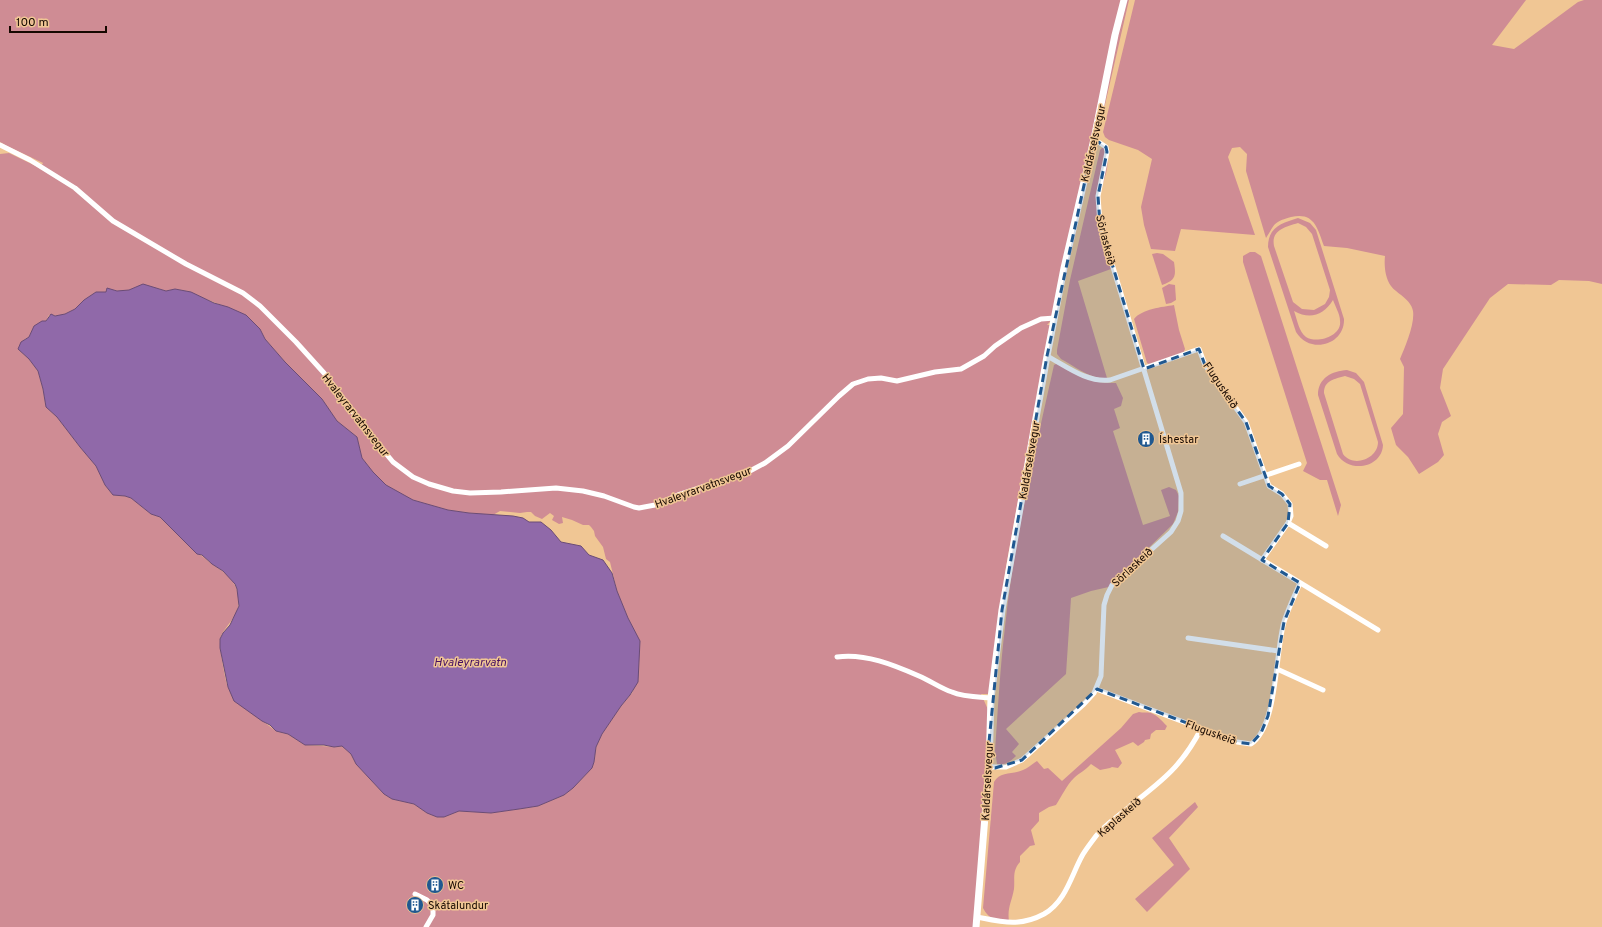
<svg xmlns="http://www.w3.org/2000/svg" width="1602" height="927" font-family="Overpass,sans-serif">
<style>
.green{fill:#cf8c94;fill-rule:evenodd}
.water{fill:#9069a9;stroke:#6b4c76}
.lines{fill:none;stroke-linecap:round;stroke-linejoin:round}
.street{stroke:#fff;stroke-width:5}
.secondary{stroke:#fff;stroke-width:7}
.marked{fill:#205890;fill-opacity:0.2;stroke:#205890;stroke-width:3;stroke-dasharray:8 5;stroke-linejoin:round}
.labels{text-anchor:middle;stroke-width:3;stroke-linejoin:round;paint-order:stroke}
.street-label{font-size:11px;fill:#160800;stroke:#f0c694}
.poi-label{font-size:11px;fill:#160800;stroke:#f0c694;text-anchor:start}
.water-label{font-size:12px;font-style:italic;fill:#461061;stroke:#f0c694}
</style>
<rect width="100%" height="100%" fill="#f0c694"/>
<g class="green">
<path d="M0 0H1129L1057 314 1047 325H1050L1006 567 990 694H981L990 714 976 927H0V154L9 153 40 168 43 163 7 146 0 142ZM136 287 157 288 166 291 175 289 186 291 246 315 260 329 265 339 285 362 322 399 337 421 357 437 362 458 373 472 386 485 398 492 413 500 448 510 469 513 493 515 500 511 520 513 527 512H531L535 516 542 519 550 513 554 516 552 520 559 524 563 523 562 517 572 520 583 525H589L591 527 594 531 595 536 603 547 606 559 610 562 617 591 628 618 640 641 637 680 632 693 621 706 602 734 596 747 594 762 592 768 573 788 564 795 538 806 519 809 491 813 459 811 444 817H437L427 813 414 804 392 799 384 794 356 764 351 754 342 746 337 747 305 745 288 734 276 731 241 705 237 703C234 698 230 693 228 687 225 681 219 645 220 639 222 629 236 619 238 607 242 586 228 574 212 564 206 560 203 555 197 554L160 517 151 514 131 498 125 496 113 495 105 485 96 466 80 447 57 417 46 407 43 389 38 371 29 359 18 349 25 339 29 337 34 326 46 321 49 315 60 316 65 314 75 309 84 300 96 292H106L107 288C115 292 129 293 136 287Z"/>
<path d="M1135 0H1526L1492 45 1514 49 1578 2 1584 0H1602V284L1589 281 1559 280 1551 285 1508 284 1490 298 1443 369 1440 388 1451 416 1442 422 1438 434 1444 455 1438 462 1419 474 1408 457 1396 445 1391 428 1403 414 1404 367 1400 359C1405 347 1415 324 1413 311 1411 299 1397 294 1391 286 1385 278 1384 265 1385 256L1347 248 1324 246C1317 227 1314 212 1291 217 1273 222 1275 224 1266 238L1246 171 1247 154 1240 147 1232 148 1228 157 1255 235 1181 229 1175 251 1151 249 1144 225 1141 207 1152 159 1138 150 1109 140 1105 137 1103 132Z"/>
<path d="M1102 148H1104C1114 166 1100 185 1098 202 1097 225 1106 248 1111 269L1078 281 1107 378C1090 380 1075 366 1061 359L1057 354V350L1070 280 1100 150Z"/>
<path d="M1298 218 1310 223 1316 230 1344 319C1345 345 1310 355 1296 332L1268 247C1268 227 1282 223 1298 218ZM1298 223 1306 227 1312 234 1330 290 1329 297 1325 304 1314 310 1302 309 1293 302 1274 246C1271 230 1285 227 1298 223ZM1333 300C1335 306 1340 314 1340 321 1342 336 1317 344 1306 337 1299 332 1297 319 1294 311 1310 320 1324 315 1333 300Z"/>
<polygon points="1250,252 1255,252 1261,256 1341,505 1338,516 1327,480 1320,480 1303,471 1307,463 1243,262 1243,256"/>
<path d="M1157 253 1163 254 1174 262C1176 276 1176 280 1162 285L1152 254Z"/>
<polygon points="1169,284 1175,285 1176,300 1171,303 1166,304 1162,288"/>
<path d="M1174 305 1179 330 1185 349 1183 354 1151 365 1147 363 1134 319C1142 309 1162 307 1174 305Z"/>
<path d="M1058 363C1076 376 1093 384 1116 383L1123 398 1121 406 1114 409 1120 428 1113 431 1143 525 1170 516 1161 490 1169 487 1176 490 1179 496 1178 512 1173 524 1129 567 1113 586 1091 591 1071 598 1066 674 1006 729 1019 744 1012 752 1016 756C1010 762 1005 765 997 764L995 751C998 709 1000 668 1005 627 1014 539 1035 451 1054 365Z"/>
<path d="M1347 370 1356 373 1364 382 1383 445C1382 468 1349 474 1337 454L1318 395C1318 378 1332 371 1347 370ZM1345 376 1354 379 1360 384 1378 442C1378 459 1353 468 1343 454L1324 393C1324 380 1335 379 1345 376Z"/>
<path d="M1139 712C1143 713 1147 712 1151 713 1158 716 1162 721 1167 726L1165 730H1156L1151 734 1150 739 1145 740 1144 742 1138 746 1133 742 1115 750 1122 763 1118 768 1112 767 1110 768 1100 770 1091 764C1086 770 1079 773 1074 778 1066 786 1062 796 1056 805L1049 807 1039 813V821L1031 830 1035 845 1030 846 1020 856V862C1012 871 1015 878 1014 889 1012 901 1007 908 1009 921 997 920 989 920 983 908L994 782C1000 771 1013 775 1023 770 1028 768 1032 764 1037 761L1044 769 1048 768 1062 781 1121 728 1133 714Z"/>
<polygon points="1195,802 1198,807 1169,838 1190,869 1147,912 1135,899 1174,865 1152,838"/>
</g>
<polygon class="water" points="143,284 166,291 175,289 191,292 214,303 228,307 246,315 260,329 265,339 285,362 322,399 337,421 357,437 362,458 373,472 386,485 413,500 448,510 469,513 513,516 523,518 529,522 541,522 551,530 561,542 581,546 589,555 603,560 612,573 617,591 628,618 640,641 638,682 630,695 621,706 602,734 596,747 594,762 592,768 573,788 564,795 538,806 519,809 491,813 459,811 444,817 437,817 427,813 414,804 392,799 384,794 356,764 351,754 342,746 334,747 324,745 305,745 288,734 276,731 270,725 262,721 234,701 228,687 220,648 220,639 223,633 230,625 239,606 237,589 235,584 223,571 212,564 202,555 197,554 160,517 151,514 131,498 125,496 113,495 105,485 96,466 80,447 57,417 46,407 43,389 38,371 29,359 18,349 21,342 29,337 34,326 42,321 46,321 51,314 55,316 65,314 75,309 84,300 96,292 106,292 107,288 117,291 129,290"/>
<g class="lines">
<g class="street">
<polyline points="0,145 30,160 75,188 113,221 186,264 243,293 260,306 296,342 324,373 367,431 393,462 413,477 429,484 453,491 470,493 501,492 556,488 583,491 604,496 634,507 639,508 655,505 678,495 748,472 765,463 788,446 839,396 853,384 868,379 881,378 897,381 935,372 961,369 984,356 995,346 1021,328 1041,319 1055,318"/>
<path d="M1047 356C1066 366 1087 383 1110 380L1199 349 1205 365 1246 422 1269 486 1282 494 1290 504 1291 516 1288 523 1262 560"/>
<polyline points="1240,484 1299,464"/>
<polyline points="1288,523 1326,546"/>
<polyline points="1223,536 1378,630"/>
<polyline points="1188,638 1278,651"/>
<path d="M837 657C865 653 894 665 919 676 931 681 940 688 952 692 963 697 980 697 991 698"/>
<polyline points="1277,669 1323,690"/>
<path d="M1096 689 1237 742 1251 744C1278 726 1275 652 1284 622 1288 609 1295 595 1300 583"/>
<polyline points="989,767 1006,767 1022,760 1083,705 1094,693 1101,676 1104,605 1107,595 1112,585 1171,532 1178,521 1181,511 1181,493 1100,224 1098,196 1107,152 1106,147 1094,139"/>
<polyline points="415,894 427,900 433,906 433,915 426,927"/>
<path d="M977 917C1002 922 1020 927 1044 914 1066 901 1071 876 1082 856 1086 849 1091 843 1096 836 1105 824 1119 816 1130 806 1162 781 1182 766 1201 729"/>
</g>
<polyline class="secondary" points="976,927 989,767 991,698 1002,610 1047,356 1064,268 1094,139 1115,35 1124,0"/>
</g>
<path class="marked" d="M1094 139 1106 147 1107 152 1098 196 1100 224 1144 369 1199 349 1205 365 1246 422 1269 486 1282 494 1290 504 1288 523 1262 560 1300 583 1284 622 1268 716 1261 733 1251 744 1237 742 1097 689 1022 760 995 768 989 767V742L1002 610 1047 356Z"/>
<defs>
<g id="building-disc" transform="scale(0.9)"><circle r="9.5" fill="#205890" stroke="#f0c694"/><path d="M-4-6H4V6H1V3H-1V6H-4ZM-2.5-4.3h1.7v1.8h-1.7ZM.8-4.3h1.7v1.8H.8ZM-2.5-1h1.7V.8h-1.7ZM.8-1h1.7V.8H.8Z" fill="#fff"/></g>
</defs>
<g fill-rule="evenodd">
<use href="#building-disc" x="1146" y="439"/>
<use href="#building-disc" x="435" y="885"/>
<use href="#building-disc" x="415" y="905"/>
</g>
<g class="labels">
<g class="street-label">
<text transform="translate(1093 143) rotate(-77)" y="4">Kaldárselsvegur</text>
<text transform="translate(1106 240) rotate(76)" y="4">Sörlaskeið</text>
<text transform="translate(1221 385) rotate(56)" y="4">Fluguskeið</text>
<text transform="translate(356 415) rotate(52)" y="4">Hvaleyrarvatnsvegur</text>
<text transform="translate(1029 460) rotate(-80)" y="4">Kaldárselsvegur</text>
<text transform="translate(703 487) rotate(-20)" y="4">Hvaleyrarvatnsvegur</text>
<text transform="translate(1132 567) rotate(-43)" y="4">Sörlaskeið</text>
<text transform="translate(1211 732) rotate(20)" y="4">Fluguskeið</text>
<text transform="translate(987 781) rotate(-87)" y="4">Kaldárselsvegur</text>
<text transform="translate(1119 817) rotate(-41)" y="4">Kaplaskeið</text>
</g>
<g class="poi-label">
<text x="1159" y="443">Íshestar</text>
<text x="448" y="889">WC</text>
<text x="428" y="909">Skátalundur</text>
</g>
<g class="water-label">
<text x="470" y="666">Hvaleyrarvatn</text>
</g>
</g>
<path d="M10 26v6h96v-6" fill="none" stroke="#160800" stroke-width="2"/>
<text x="16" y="26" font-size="12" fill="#160800" stroke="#f0c694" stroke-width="3" paint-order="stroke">100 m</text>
</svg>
